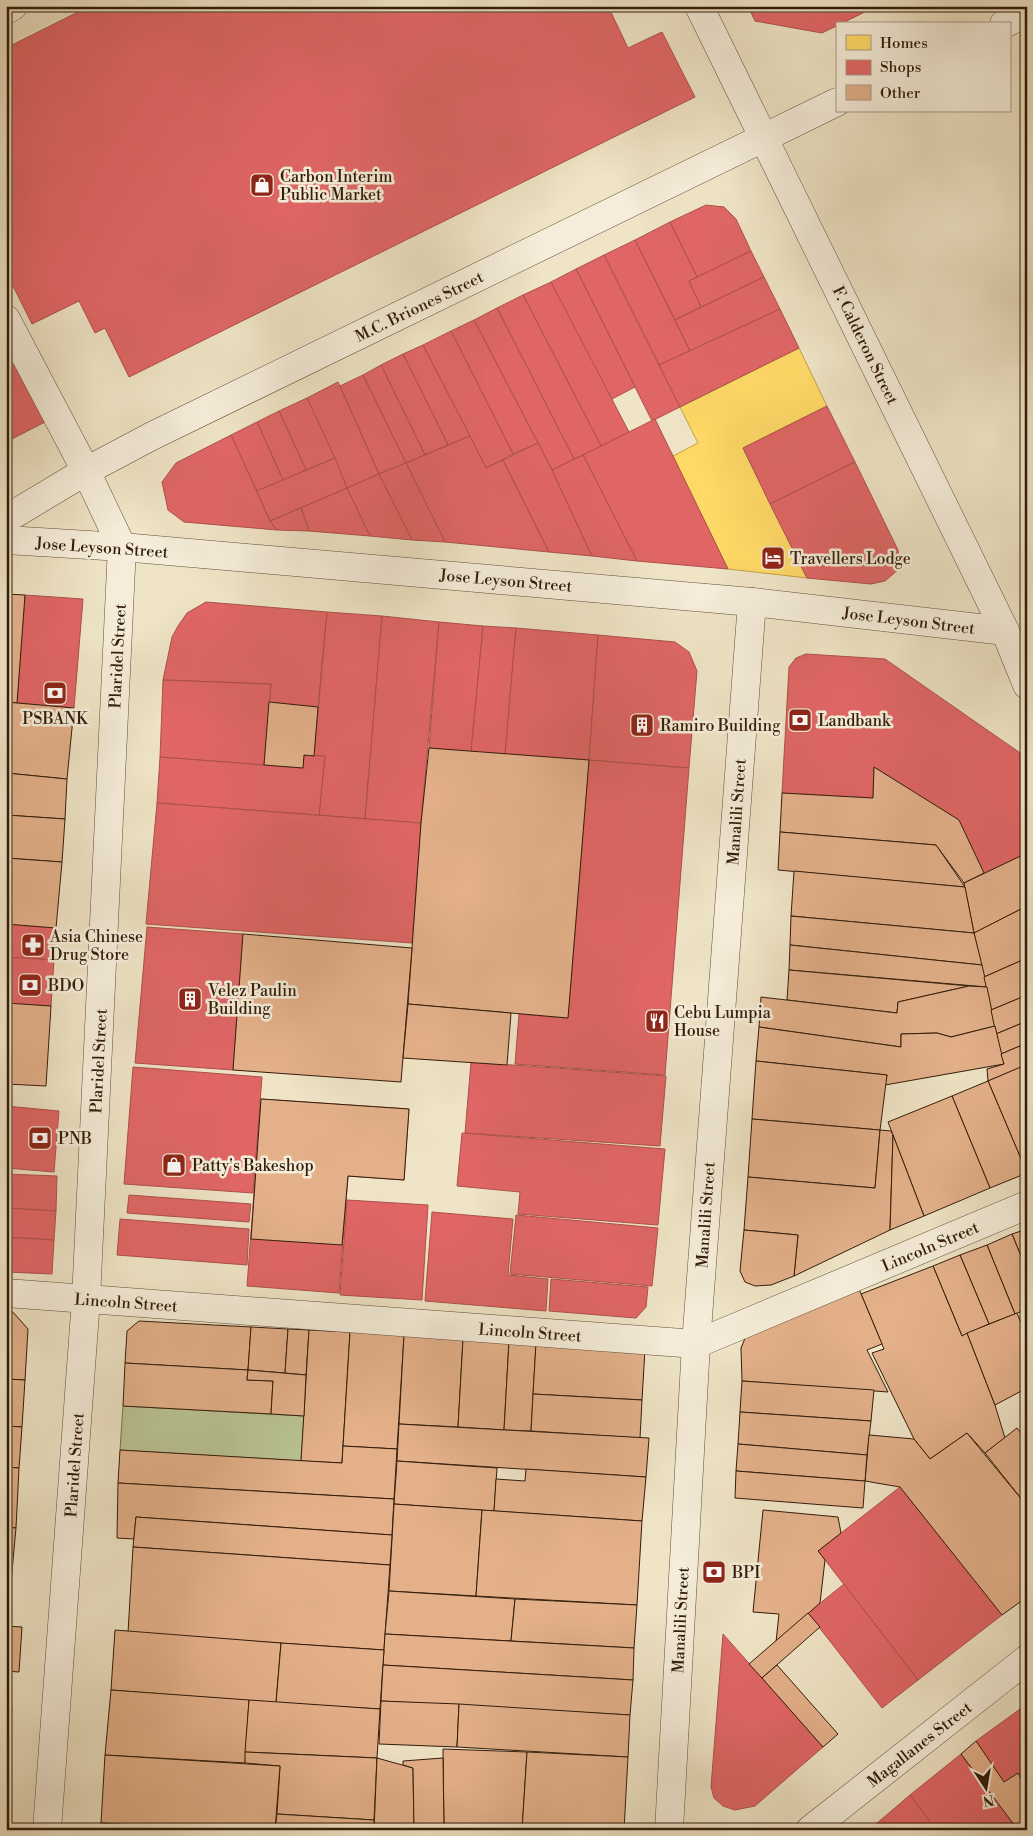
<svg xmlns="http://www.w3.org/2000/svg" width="1033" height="1836" font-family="'Libre Bodoni',serif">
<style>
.green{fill:#bac494;stroke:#76704e}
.homes{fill:#ffd966;stroke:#c2a04a}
.shops{fill:#e06666;stroke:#ac504a}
.building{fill:#e3b08a;stroke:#331c09}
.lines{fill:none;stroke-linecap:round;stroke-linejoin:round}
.tertiary-casing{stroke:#624e38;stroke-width:29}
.tertiary{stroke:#f5edda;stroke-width:28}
.labels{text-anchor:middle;stroke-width:5;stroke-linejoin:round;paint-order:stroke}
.poi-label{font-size:16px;fill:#331c09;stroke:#f5edda;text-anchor:start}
.street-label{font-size:16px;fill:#331c09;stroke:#f5edda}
</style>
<rect width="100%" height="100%" fill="#efe4c6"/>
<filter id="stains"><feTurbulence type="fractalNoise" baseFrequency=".004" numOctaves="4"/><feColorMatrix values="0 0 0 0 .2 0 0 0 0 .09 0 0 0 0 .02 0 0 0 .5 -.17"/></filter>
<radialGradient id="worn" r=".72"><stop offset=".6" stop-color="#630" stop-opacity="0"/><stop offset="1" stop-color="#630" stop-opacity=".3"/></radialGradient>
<polygon class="green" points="123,1406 304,1416 301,1461 120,1450"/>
<polygon class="homes" points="799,348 827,406 743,448 807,578 728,569 673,456 698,443 680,407"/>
<g class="shops">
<polygon points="90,6 608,6 628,48 662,32 695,97 129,377 105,328 95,333 79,301 32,324 6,272 6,48"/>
<polygon points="748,6 877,6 822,33 755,21"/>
<polygon points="706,205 724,207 736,219 751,251 697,277 670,222"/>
<polygon points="670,222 697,277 689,281 701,307 675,320 635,240"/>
<polygon points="635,240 690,351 659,365 604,255"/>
<polygon points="751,251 764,277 701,307 689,281"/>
<polygon points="604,255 680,407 652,421 576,269"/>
<polygon points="576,269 635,387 610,400 551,282"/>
<polygon points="764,277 780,309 690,351 675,320"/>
<polygon points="551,282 629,432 601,446 523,295"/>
<polygon points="523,295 601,446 574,459 497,308"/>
<polygon points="497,308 574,459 552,470 474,320"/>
<polygon points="780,309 799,348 680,407 659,365"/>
<polygon points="474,320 538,443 513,454 451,331"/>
<polygon points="451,331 513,454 486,468 423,345"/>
<polygon points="423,345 470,436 448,445 403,354"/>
<polygon points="6,346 45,422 6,442 12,411 6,400"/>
<polygon points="403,354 448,445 425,455 381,365"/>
<polygon points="381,365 425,455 406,463 363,375"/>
<polygon points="363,375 406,463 379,474 340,386"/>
<polygon points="338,382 379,474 347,488 307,398"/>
<polygon points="307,398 335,458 306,470 279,411"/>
<polygon points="6,400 12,411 6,434"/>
<polygon points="827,406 855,462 770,504 743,448"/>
<polygon points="279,411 306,470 283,480 257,422"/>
<polygon points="655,419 673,456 728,569 637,561 583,455"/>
<polygon points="257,422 283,480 257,491 231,435"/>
<polygon points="231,435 270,521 277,530 184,522 168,510 162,482 176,463"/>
<polygon points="470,436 486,468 503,460 549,552 445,542 406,463"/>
<polygon points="538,443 552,470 592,556 549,552 503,460"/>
<polygon points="583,455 637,561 592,556 552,470"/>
<polygon points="335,458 347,488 270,521 257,491"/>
<polygon points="855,462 898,550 899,569 885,581 871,584 807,578 770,504"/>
<polygon points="406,463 445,542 412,540 379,474"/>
<polygon points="379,474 412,540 370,536 347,488"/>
<polygon points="347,488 370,536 309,531 301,508"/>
<polygon points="301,508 309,531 277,530 270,521"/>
<polygon points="25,595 83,599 74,708 17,703"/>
<polygon points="206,602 327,612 318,707 269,702 271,684 163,680 172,637 178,626 187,613"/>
<polygon points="327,612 382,616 365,819 319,815 325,756 314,756"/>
<polygon points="382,616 439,622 421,823 365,819"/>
<polygon points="439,622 483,626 471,752 429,748"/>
<polygon points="483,626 516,628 505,755 471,752"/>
<polygon points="516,628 598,635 589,760 505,755"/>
<polygon points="598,635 675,642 689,652 697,671 689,768 589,760"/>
<polygon points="806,654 885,659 1026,757 1027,853 984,873 959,820 874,767 873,798 782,793 789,667 796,658"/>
<polygon points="163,680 271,684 264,765 160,757"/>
<polygon points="304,755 325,756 319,815 157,803 160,757 303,768"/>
<polygon points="589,760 689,768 665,1075 515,1064 519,1014 568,1018"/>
<polygon points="157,803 421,823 412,943 146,924"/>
<polygon points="6,924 56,928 54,960 6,957"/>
<polygon points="147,927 243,934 233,1070 135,1063"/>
<polygon points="6,957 54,960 51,1006 6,1003"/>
<polygon points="471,1062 666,1076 660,1146 465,1133"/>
<polygon points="133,1067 262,1077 253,1193 124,1184"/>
<polygon points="261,1099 409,1109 404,1180 348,1176 339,1293 247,1286"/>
<polygon points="6,1106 59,1111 54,1172 6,1168"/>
<polygon points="462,1133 665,1149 658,1225 518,1214 520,1192 457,1186"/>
<polygon points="6,1174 57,1176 56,1211 6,1208"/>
<polygon points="129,1195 251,1204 249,1222 127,1213"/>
<polygon points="347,1200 428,1205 422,1300 340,1295"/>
<polygon points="6,1208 56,1211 54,1240 6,1237"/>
<polygon points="432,1212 513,1219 508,1275 548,1279 546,1311 425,1301"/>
<polygon points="516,1215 658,1228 652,1286 510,1274"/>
<polygon points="120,1219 249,1229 247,1265 117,1255"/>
<polygon points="6,1237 54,1240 52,1274 6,1272"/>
<polygon points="551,1279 648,1287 646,1307 636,1318 549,1311"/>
<polygon points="900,1487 1002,1615 918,1680 818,1551"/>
<polygon points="844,1584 918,1680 882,1708 808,1613"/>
<polygon points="723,1634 823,1747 755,1806 735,1810 723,1806 714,1798 711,1787"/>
<polygon points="1027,1704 1027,1789 1018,1773 1004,1782 976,1741"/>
<polygon points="6,1709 12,1709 6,1792"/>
<polygon points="961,1754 1018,1830 936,1830 910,1795"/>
<polygon points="910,1795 936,1830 869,1830"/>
</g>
<g class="building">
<polygon points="6,594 25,595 17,703 6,702"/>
<polygon points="6,702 74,708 67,779 6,773"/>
<polygon points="269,702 318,707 314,756 304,755 303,768 264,765"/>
<polygon points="429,748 589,760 568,1018 408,1004 421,823"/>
<polygon points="874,767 959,820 984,873 964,883 936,845 780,832 782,793 873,798"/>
<polygon points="6,773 67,779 65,819 6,815"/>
<polygon points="6,815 65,819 62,862 6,858"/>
<polygon points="780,832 936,845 965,887 778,870"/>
<polygon points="1027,853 1027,906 974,933 964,883"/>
<polygon points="6,858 62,862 56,928 6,924"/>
<polygon points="794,871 965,887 974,933 791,916"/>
<polygon points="1027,906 1027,958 984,977 974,933"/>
<polygon points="791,916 974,933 982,965 790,945"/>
<polygon points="243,934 412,948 401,1082 233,1070"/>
<polygon points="790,945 982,965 987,987 789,970"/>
<polygon points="1027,958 1027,995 991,1010 984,977"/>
<polygon points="789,970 969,986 898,1002 897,1013 787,1000"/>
<polygon points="969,986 987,987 995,1026 951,1037 937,1033 901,1034 901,1047 759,1027 761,997 897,1013 898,1002"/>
<polygon points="1027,995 1027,1021 996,1034 991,1010"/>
<polygon points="6,1003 51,1006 46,1086 6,1084"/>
<polygon points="408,1004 511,1013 507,1065 403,1058"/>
<polygon points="1027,1021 1027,1043 1001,1054 996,1034"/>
<polygon points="995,1026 1004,1064 885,1085 887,1075 756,1061 759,1027 901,1047 901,1034 937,1033 951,1037"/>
<polygon points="1027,1043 1027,1065 988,1081 987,1069 1004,1064 1001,1054"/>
<polygon points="756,1061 887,1075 880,1130 752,1119"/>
<polygon points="1023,1066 1027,1075 1027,1173 988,1081"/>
<polygon points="988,1081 1027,1173 990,1188 952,1096"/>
<polygon points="952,1096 990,1188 924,1216 888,1122"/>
<polygon points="261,1099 409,1109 404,1180 348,1176 342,1245 251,1239"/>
<polygon points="752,1119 880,1130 875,1188 748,1177"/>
<polygon points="880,1130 891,1131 893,1135 890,1230 794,1276 798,1235 744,1230 748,1177 875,1188"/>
<polygon points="893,1135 924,1216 890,1230"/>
<polygon points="1027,1229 1027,1271 1012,1234"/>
<polygon points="744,1230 798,1235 794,1276 771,1285 755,1286 745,1282 740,1271"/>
<polygon points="1012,1234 1027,1271 1027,1309 1015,1314 987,1245"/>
<polygon points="987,1245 1015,1314 989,1324 960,1255"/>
<polygon points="960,1255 989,1324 962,1336 933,1266"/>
<polygon points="933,1266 962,1336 967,1333 995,1405 1005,1438 985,1453 967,1433 930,1459 914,1439 872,1353 884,1349 861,1294"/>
<polygon points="859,1289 882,1344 867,1350 888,1392 742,1381 741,1348 746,1336"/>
<polygon points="6,1311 12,1311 28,1329 25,1380 6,1379"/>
<polygon points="1017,1313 1023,1328 1027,1327 1027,1388 995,1405 967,1333"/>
<polygon points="139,1321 251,1327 248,1370 125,1363 127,1331"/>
<polygon points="251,1327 288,1329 285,1373 248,1370"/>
<polygon points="288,1329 309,1330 306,1375 285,1373"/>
<polygon points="309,1330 350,1332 342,1463 301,1461"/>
<polygon points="350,1332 404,1335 397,1449 343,1446"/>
<polygon points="404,1335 463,1339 458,1427 399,1424"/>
<polygon points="463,1339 509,1341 504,1430 458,1427"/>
<polygon points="509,1341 536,1343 531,1431 504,1430"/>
<polygon points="536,1343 645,1349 642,1400 533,1394"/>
<polygon points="125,1363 248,1370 247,1380 273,1381 271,1414 123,1406"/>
<polygon points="248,1370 306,1375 304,1416 271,1414 273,1381 247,1380"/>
<polygon points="6,1379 25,1380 22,1427 6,1426"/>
<polygon points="742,1381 874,1390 871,1421 740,1412"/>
<polygon points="533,1394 642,1400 640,1438 531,1431"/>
<polygon points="740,1412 871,1421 867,1455 738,1444"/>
<polygon points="399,1424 649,1438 646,1477 397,1461"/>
<polygon points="6,1426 22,1427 19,1468 6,1467"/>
<polygon points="1017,1428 1027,1441 1027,1506 985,1453"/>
<polygon points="967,1433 1027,1506 1027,1597 1002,1615 900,1487 865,1481 869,1435 914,1439 930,1459"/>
<polygon points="738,1444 867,1455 865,1481 736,1471"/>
<polygon points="343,1446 397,1449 394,1499 118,1483 120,1450 342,1463"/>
<polygon points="397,1461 497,1468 494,1511 394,1504"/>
<polygon points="6,1467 19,1468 16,1528 6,1527"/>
<polygon points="526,1469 646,1477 642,1521 494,1511 496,1479 525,1481"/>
<polygon points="736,1471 865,1481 863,1508 735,1498"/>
<polygon points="118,1483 394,1499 392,1535 136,1517 134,1539 117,1538"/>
<polygon points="394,1504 482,1510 476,1596 389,1591"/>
<polygon points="482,1510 642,1521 637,1605 476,1596"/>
<polygon points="763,1510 838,1517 841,1533 818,1551 825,1560 820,1603 776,1642 779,1614 753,1612"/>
<polygon points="136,1517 392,1535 390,1565 133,1547"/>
<polygon points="6,1527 16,1528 13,1560 6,1559"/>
<polygon points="133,1547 390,1565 384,1650 128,1633"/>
<polygon points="6,1559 13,1560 8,1626 6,1626"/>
<polygon points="389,1591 515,1599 511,1641 385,1634"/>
<polygon points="515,1599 637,1605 634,1648 511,1641"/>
<polygon points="808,1613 820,1627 762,1678 749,1664"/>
<polygon points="6,1626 22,1627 19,1672 6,1671"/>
<polygon points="115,1630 281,1643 276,1703 111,1690"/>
<polygon points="385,1634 634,1648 633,1680 383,1665"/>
<polygon points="281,1643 384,1650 380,1709 276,1703"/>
<polygon points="383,1665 633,1680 630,1715 381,1701"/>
<polygon points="777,1665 838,1734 823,1747 762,1678"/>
<polygon points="111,1690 249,1700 245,1763 105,1755"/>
<polygon points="249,1700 380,1709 377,1758 245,1752"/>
<polygon points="381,1701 459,1704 457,1747 379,1744"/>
<polygon points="459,1704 630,1715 628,1757 457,1747"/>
<polygon points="976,1741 1004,1782 1018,1773 1027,1789 1027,1830 1018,1830 961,1754"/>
<polygon points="443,1749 527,1752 522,1830 444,1830"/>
<polygon points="245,1752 377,1758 374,1820 277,1814 280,1766 245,1763"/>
<polygon points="527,1752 628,1757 624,1830 522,1830"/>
<polygon points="105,1755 280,1766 275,1830 209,1830 101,1823"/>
<polygon points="377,1758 413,1768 414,1830 374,1830"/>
<polygon points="443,1758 444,1830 414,1830 413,1768 403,1765 403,1761"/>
<polygon points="277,1814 374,1820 374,1830 275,1830"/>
<polygon points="101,1823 209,1830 101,1830"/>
</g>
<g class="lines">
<g class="tertiary-casing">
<g id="tertiary">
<polyline points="699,6 1005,631 1027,685"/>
<polyline points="6,10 13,6"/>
<polyline points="1004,24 1027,13"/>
<polyline points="6,319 86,471 122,547 86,1299 47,1830"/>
<polyline points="6,519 86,471 152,436 837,102"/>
<polyline points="6,540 122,547 752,602 1005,631"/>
<polyline points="6,1293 696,1344 1027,1205"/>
<polyline points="669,1830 696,1344 752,602"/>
<polyline points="810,1830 1027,1659"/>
</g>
</g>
<use href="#tertiary" class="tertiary"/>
</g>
<defs>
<g id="shop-square" transform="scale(1.25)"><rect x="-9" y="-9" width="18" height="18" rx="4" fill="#8f2418" stroke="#f5edda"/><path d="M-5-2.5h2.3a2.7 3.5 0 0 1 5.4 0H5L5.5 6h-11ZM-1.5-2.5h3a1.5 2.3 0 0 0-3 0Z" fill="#fff"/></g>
<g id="hotel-square" transform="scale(1.25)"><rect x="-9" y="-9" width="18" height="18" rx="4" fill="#8f2418" stroke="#f5edda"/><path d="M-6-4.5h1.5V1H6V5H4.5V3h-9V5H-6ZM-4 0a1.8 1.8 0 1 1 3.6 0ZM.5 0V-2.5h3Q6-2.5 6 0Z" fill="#fff"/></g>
<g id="bank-square" transform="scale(1.25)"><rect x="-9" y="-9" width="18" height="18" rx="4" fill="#8f2418" stroke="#f5edda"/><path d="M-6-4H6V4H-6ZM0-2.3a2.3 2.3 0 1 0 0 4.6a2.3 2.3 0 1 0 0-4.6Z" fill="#fff"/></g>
<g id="building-square" transform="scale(1.25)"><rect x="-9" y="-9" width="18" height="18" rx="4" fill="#8f2418" stroke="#f5edda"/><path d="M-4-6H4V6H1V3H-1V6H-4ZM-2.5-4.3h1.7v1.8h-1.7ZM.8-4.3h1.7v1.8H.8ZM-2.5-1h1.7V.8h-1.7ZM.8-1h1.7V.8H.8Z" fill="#fff"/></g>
<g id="pharmacy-square" transform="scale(1.25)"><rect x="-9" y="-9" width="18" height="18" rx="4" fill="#8f2418" stroke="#f5edda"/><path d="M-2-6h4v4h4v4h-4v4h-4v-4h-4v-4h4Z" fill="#fff"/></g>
<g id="restaurant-square" transform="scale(1.25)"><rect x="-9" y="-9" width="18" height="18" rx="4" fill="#8f2418" stroke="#f5edda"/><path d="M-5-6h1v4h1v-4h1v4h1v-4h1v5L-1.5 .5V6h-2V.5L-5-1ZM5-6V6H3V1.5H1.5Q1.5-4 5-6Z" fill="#fff"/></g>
</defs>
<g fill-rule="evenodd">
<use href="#shop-square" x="262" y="185"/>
<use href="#hotel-square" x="773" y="558"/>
<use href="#bank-square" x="55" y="693"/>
<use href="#bank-square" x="800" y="720"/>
<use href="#building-square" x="642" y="725"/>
<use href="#pharmacy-square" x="33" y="945"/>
<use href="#bank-square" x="30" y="985"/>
<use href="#building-square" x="190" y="999"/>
<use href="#restaurant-square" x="657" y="1021"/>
<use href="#bank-square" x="40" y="1138"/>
<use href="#shop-square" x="174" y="1165"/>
<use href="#bank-square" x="714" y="1572"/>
</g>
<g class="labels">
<g class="poi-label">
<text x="280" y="182">Carbon Interim<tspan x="280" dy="18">Public Market</tspan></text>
<text x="790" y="564">Travellers Lodge</text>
<text x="55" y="724" text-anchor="middle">PSBANK</text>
<text x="818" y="726">Landbank</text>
<text x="660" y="731">Ramiro Building</text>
<text x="50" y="942">Asia Chinese<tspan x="50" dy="18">Drug Store</tspan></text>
<text x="48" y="991">BDO</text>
<text x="208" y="996">Velez Paulin<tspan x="208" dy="18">Building</tspan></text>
<text x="674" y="1018">Cebu Lumpia<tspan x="674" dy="18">House</tspan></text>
<text x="58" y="1144">PNB</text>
<text x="192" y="1171">Patty's Bakeshop</text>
<text x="732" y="1578">BPI</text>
</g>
<g class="street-label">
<text transform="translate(419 306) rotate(-26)" y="6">M.C. Briones Street</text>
<text transform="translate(866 345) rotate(64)" y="6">F. Calderon Street</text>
<text transform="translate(102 547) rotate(4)" y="6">Jose Leyson Street</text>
<text transform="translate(506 580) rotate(5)" y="6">Jose Leyson Street</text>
<text transform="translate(909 620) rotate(7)" y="6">Jose Leyson Street</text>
<text transform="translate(117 656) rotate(-87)" y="6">Plaridel Street</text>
<text transform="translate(736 812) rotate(-86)" y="6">Manalili Street</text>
<text transform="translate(98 1061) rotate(-87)" y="6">Plaridel Street</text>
<text transform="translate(705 1215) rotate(-86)" y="6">Manalili Street</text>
<text transform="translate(930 1246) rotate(-23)" y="6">Lincoln Street</text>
<text transform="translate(126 1302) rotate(4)" y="6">Lincoln Street</text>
<text transform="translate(530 1332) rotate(4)" y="6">Lincoln Street</text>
<text transform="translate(74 1465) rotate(-86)" y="6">Plaridel Street</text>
<text transform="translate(680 1620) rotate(-87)" y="6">Manalili Street</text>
<text transform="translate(919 1744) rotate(-38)" y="6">Magallanes Street</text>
</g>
</g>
<rect width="1033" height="1836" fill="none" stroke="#efe4c6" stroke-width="25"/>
<rect x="8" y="8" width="1018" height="1821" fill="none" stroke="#331c09" stroke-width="2.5"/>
<rect x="12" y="12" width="1008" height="1811" fill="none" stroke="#331c09"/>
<rect x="836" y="22" width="175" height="90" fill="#f5edda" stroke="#a79986"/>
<rect x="846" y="35" width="25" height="15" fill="#ffd966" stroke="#a79986"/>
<text x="880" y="48" font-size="15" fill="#331c09">Homes</text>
<rect x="846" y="60" width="25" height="15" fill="#e06666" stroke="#a79986"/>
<text x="880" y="72" font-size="15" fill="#331c09">Shops</text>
<rect x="846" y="85" width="25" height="15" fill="#e3b08a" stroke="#a79986"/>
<text x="880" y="98" font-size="15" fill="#331c09">Other</text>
<g transform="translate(986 1788) rotate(168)" stroke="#f5edda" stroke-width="4" paint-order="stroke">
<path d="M0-4L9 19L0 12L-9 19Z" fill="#331c09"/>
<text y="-8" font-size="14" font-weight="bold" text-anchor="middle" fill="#331c09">N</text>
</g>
<rect width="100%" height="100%" filter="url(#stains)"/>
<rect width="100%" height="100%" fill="url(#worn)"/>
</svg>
